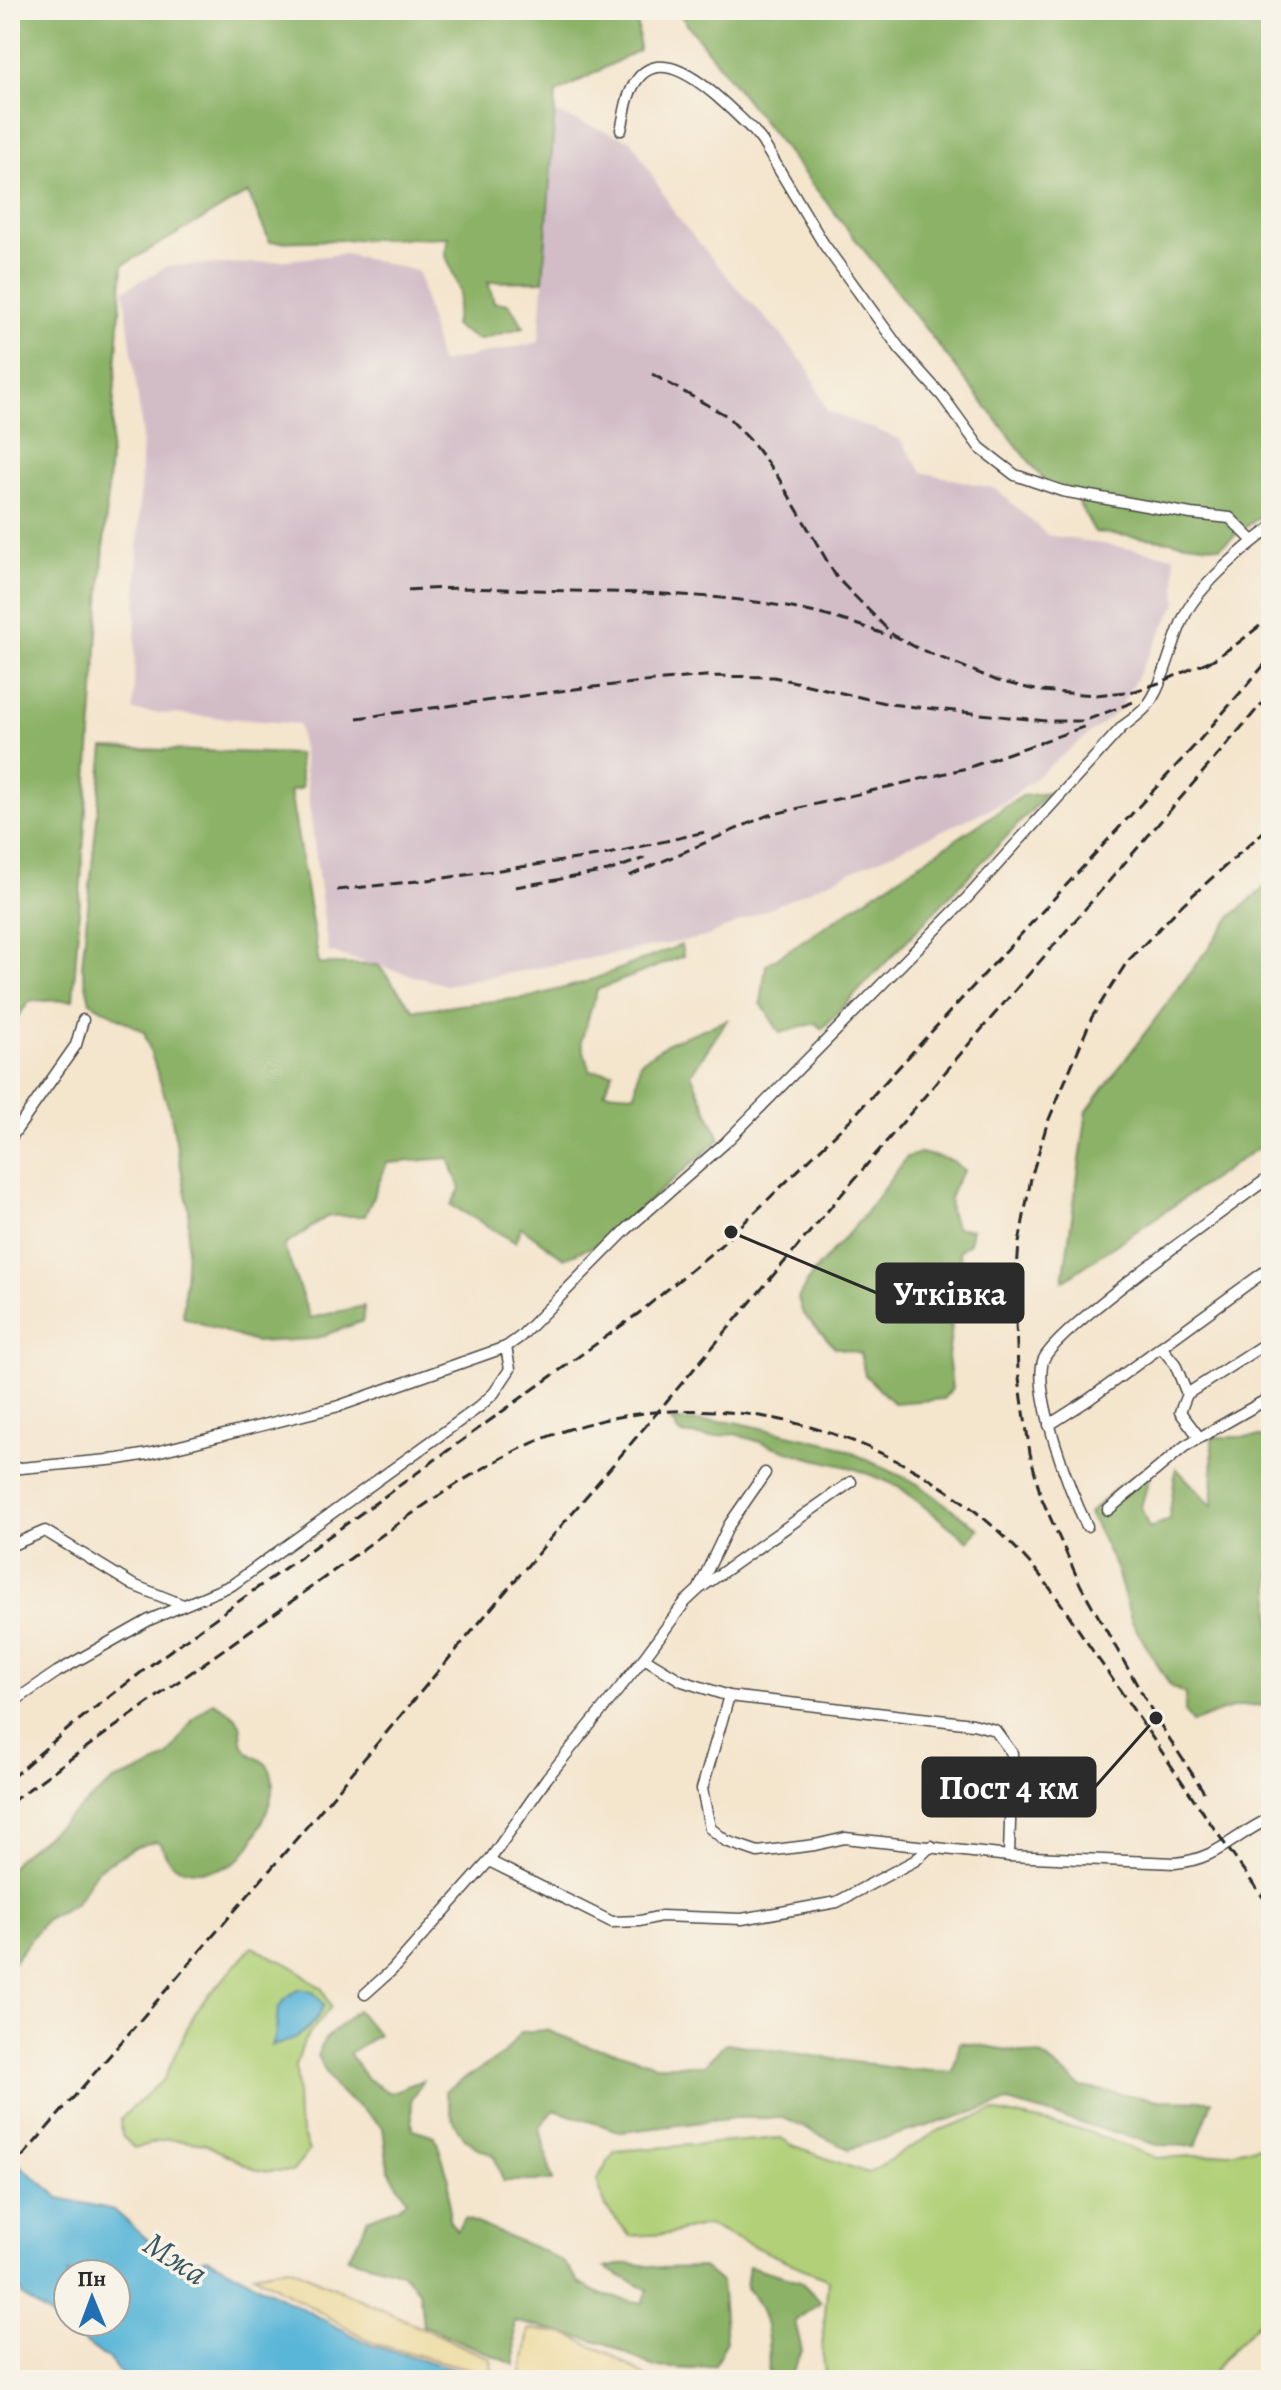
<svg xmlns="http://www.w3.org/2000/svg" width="1281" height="2390" font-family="Alegreya,serif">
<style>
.industrial{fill:#d2bdc7}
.green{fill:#b1d078;stroke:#6e7e52;stroke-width:2}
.forest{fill:#8cb268;stroke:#5c6e4a;stroke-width:2}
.sand{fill:#eeda9e;stroke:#8c8264;stroke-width:2}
.water{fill:#5ab6d8;stroke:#427082;stroke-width:2;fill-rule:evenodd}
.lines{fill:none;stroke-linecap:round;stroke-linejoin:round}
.minor-casing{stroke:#494743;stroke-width:13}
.minor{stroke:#fff;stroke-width:10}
.rail{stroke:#2b2b2b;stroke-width:3;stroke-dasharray:12 6;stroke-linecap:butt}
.labels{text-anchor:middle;stroke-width:7;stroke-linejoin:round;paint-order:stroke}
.water-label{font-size:34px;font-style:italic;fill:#39555f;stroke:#f7f3e8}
.leader{fill:none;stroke:#2b2b2b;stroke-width:3}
.callout-dot{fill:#2b2b2b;stroke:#f7f3e8;stroke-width:3}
.callout{fill:#2b2b2b;stroke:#2b2b2b;stroke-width:3}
.callout-label{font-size:34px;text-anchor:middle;font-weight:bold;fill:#fff}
</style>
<rect width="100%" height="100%" fill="#f7f3e8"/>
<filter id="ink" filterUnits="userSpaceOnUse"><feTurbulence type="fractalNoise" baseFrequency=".0125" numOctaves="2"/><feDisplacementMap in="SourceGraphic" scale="16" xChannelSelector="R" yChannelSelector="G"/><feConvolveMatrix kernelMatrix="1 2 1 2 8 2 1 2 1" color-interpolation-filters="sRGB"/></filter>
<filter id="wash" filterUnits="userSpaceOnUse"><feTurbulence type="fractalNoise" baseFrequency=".006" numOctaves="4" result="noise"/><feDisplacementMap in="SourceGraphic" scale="32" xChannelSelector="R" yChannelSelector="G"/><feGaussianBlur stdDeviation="1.8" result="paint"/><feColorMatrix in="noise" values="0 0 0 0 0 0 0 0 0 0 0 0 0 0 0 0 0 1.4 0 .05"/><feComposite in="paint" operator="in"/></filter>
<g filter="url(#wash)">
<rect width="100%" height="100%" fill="#f4e5cd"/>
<polygon class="industrial" points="555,113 632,141 676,216 739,290 780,333 809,370 827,411 900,439 922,472 996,489 1047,535 1174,556 1177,603 1119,710 1005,802 706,937 446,985 328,952 299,724 133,711 142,430 124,290 168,266 258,263 345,254 418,271 440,363 539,342"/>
<g class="green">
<polygon points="252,1947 294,1967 322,1989 331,2007 304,2041 296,2066 298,2121 309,2151 293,2171 258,2171 205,2144 168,2139 134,2148 122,2136 121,2118 164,2079 195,2011"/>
<polygon points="993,2111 1086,2131 1157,2158 1212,2155 1271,2144 1271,2310 1221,2361 1207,2380 826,2380 822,2348 828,2280 707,2225 668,2234 630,2236 605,2206 597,2180 615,2151 781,2138 795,2147 868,2173 940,2130"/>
</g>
<g class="forest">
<polygon points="10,10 623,10 638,26 639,50 556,93 543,281 488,282 494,302 509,304 524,327 478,340 454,326 460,292 445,253 449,237 270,242 248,193 123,265 73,1000 30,1001 10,1026"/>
<polygon points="676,10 1271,10 1271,508 1220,547 1095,532 1075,497 1054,493"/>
<polygon points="104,748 298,754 302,788 290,791 319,964 378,965 414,1010 531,997 586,982 681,945 683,956 597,990 581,1041 590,1071 613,1072 604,1092 635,1094 640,1062 670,1042 727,1020 691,1074 720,1139 599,1244 564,1258 521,1227 515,1242 451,1205 460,1189 449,1158 387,1163 365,1216 328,1216 284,1246 310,1318 364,1306 363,1321 314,1339 254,1342 183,1317 189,1210 171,1115 144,1032 90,1002 82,966"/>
<polygon points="1048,793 822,1029 816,1023 780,1033 761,1003 766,965 1022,796"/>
<polygon points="1271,882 1271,1139 1063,1281 1087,1111 1232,916"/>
<path d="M921 1153 953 1161 964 1171C949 1189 944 1207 957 1228L972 1229 969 1243 959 1251 961 1260 951 1278 959 1302 957 1307 946 1302 941 1311 946 1325 952 1326 948 1356 952 1389 943 1399 893 1403 865 1375 860 1353 835 1347 803 1314 798 1298 812 1274 861 1219 907 1157Z"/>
<polygon points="671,1421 735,1422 836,1445 918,1484 979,1529 968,1541 898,1486 853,1468 810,1458 735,1434 709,1437 680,1434"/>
<path d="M1212 1437H1271V1707C1241 1701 1219 1712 1192 1723L1185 1712V1694L1171 1687 1132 1622 1116 1568 1089 1513 1121 1484 1152 1468 1141 1507 1149 1529 1169 1519 1176 1468 1213 1507Z"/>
<path d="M213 1702C222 1707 236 1714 240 1725 243 1733 239 1741 245 1749 252 1759 266 1758 271 1772 279 1795 255 1846 237 1861 223 1873 181 1876 169 1860 165 1856 163 1848 161 1843L155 1841 134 1848 98 1869 75 1904 46 1919 10 1966V1869L17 1859 114 1781 146 1769 169 1756 193 1719Z"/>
<polygon points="357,2010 378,2035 349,2053 366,2078 390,2093 423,2080 411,2101 413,2129 435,2136 449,2179 449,2220 457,2231 464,2218 543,2251 564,2263 580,2284 602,2295 643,2303 648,2290 605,2268 629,2263 660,2268 703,2267 721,2282 726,2342 715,2365 693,2369 654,2367 605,2343 514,2321 515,2365 423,2325 419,2290 400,2272 347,2257 361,2236 367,2219 399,2207 407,2199 388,2169 383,2127 335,2088 317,2056 325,2039"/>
<path d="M546 2030 590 2047 618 2052 655 2065H704L726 2043 901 2069 953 2072 960 2042 1043 2056 1081 2087 1159 2100 1212 2101 1196 2146 1158 2145 1008 2102 849 2149 784 2118H734L622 2132 554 2110 540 2128 553 2181H503L494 2155C458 2141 454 2127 445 2091L504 2054 521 2032Z"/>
<path d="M749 2266 800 2281 821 2302 795 2321 802 2351 789 2380H768C770 2348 770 2311 746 2288Z"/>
</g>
<g class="sand">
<polygon points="289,2267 491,2359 492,2375 376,2344 254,2274"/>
<polygon points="529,2329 567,2334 610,2354 651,2380 521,2380"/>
</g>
<g class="water">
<path d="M299 1989 313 1992 324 2005C314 2028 296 2041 272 2046 284 2018 265 2009 299 1989Z"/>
<path d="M10 2157 60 2198 114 2210 172 2261 186 2264 207 2258 373 2346 495 2380H128L109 2360 23 2296 10 2267ZM68 2274H116V2322H68Z"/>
</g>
</g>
<g filter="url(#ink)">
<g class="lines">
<g class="minor-casing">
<g id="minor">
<path d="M621 130C624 119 625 104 630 93 657 26 726 106 754 131L762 141 823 243 900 349 943 397 980 448 1015 475 1062 491 1191 514 1230 518 1253 541"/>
<polyline points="10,1139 76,1045 83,1020"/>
<polyline points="1161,1347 1175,1364 1187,1394 1180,1412 1199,1437"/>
<polyline points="1187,1394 1271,1340"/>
<polyline points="1049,1425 1088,1400 1271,1267"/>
<path d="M10 1469 119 1459 148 1454 339 1406 506 1347 520 1337 627 1229 725 1143 967 898 1122 727C1130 721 1139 715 1146 707 1164 687 1172 638 1187 611 1202 584 1246 546 1271 528"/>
<polyline points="1108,1510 1185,1446 1271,1397"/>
<path d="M1087 1526C1071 1494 1033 1395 1043 1361 1052 1331 1235 1203 1271 1176"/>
<polyline points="10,1546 45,1531 133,1585 183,1605"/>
<polyline points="700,1586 729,1525 765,1473"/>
<path d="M644 1658 682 1681 729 1696 702 1789 710 1828 726 1841 758 1852 815 1845 845 1838 1009 1856 1175 1863C1219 1859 1233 1835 1271 1818"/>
<polyline points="729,1696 973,1724 995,1730 1012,1753 1009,1856"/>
<polyline points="10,1704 57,1672 149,1620 232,1585 479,1407 494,1393 510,1369 506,1347"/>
<polyline points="489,1861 612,1922 640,1921 661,1916 742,1919 837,1902 916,1860 931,1846"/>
<polyline points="365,1994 392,1970 489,1861 547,1778 644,1658 685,1602 699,1589 851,1482"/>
</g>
</g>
<use href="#minor" class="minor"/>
<g class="rail">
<polyline points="652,374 727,416 750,440 778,477 837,578 893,635 917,648 998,681 1040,691 1096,695 1135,691 1159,683 1216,658"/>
<path d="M408 590C463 586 517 590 573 591 683 594 788 595 891 637"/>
<polyline points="1206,664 1238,643 1271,617"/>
<polyline points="357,718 583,688 705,676 774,677 889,704 1046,721 1084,721 1136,701"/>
<polyline points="629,876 766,816 967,768 1089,725"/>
<polyline points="515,887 608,871 645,858"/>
<polyline points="337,890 444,878 604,855 705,832"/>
<polyline points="10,1779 75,1723 160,1658 639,1313 720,1246 852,1118 1197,743 1271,657"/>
<polyline points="1204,1792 1156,1718 1081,1586 1041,1497 1030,1453 1018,1371 1015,1297 1019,1243 1031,1178 1047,1124 1092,1017 1127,962 1183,904 1271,825"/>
<path d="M10 1803C101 1736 193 1671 285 1606 363 1551 439 1487 526 1446 694 1368 904 1424 1026 1559 1053 1588 1074 1624 1097 1657 1155 1740 1210 1826 1271 1908"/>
<polyline points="10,2171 281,1857 974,1038 1271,693"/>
</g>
</g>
</g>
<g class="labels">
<g class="water-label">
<text transform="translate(176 2258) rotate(33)" y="12">Мжа</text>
</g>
</g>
<path class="leader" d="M731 1232L877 1293M1156 1718L1095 1787"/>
<g class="callout-dot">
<circle cx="731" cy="1232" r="8"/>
<circle cx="1156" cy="1718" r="8"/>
</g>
<g class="callout">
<rect x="877" y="1264" width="146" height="58" rx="8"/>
<rect x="923" y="1758" width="172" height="58" rx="8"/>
</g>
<g class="callout-label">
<text x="950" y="1305">Уткiвка</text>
<text x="1009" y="1799">Пост 4 км</text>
</g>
<rect width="1281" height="2390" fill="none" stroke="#f7f3e8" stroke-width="40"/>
<g transform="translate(92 2298) rotate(359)"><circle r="38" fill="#f7f3e8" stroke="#a5a39c" stroke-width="2"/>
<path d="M0-6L14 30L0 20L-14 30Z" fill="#1f6fb2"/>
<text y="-12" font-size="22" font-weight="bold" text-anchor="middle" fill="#2b2b2b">Пн</text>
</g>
</svg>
